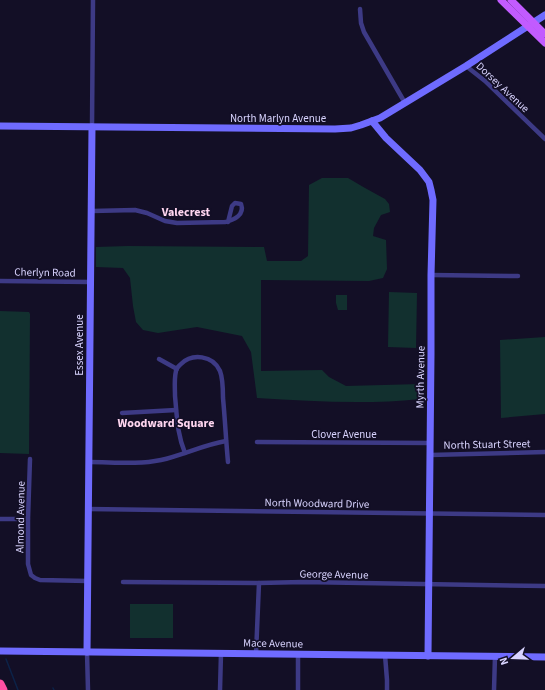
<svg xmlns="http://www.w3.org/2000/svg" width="545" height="690" font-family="'Source Sans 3',sans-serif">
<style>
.green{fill:#12302f}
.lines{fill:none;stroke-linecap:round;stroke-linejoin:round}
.stream{stroke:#0c2248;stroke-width:1.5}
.street{stroke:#3d3a85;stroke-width:4.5}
.secondary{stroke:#6f6bff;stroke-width:7}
.primary{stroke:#c25bff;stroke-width:7}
.highway{stroke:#ff4fa3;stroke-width:9}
.labels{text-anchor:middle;stroke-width:3.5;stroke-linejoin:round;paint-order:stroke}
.street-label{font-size:11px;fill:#d9d4ff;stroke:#130f26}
.neighbourhood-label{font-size:12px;font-weight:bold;fill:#ffd6f0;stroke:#130f26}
</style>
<rect width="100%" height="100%" fill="#130f26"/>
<g class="green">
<path d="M322 178H348L365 188 385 199 389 204 390 212 381 215 374 228 373 236 386 240 387 269 383 278 369 281 261 280V371L322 370 329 377 346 386 421 384 422 398 420 399C364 405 312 401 257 398L251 352 242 336 197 327 158 333 143 330 136 322 133 306 130 278 123 268 96 267V247L128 246 264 247 267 261H301L308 256 309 185Z"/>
<polygon points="389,292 417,293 416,348 388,347"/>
<polygon points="336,295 347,295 347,310 338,310 336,303"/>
<polygon points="0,311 29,312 30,314 29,454 0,453"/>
<polygon points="545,337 545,414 501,418 500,340"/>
<rect x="130" y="604" width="43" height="34"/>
</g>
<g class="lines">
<g class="stream">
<polyline points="6,659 18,690"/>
<polyline points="53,688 54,690"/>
</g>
<g class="street">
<polyline points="360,9 361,23 364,32 405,103"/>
<polyline points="466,66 485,81 545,139"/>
<polyline points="92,127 93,0"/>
<path d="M92 211 135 210 147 213 165 221 177 223 225 222C234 220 245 215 241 204L235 203 232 206 228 222"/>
<polyline points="431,275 518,276"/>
<polyline points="0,281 90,282"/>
<polyline points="159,359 177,369"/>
<polyline points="122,413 176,410"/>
<polyline points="257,442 430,443"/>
<path d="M185 453C177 434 177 416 175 396 175 388 174 379 176 371 176 368 179 366 181 364 192 353 213 355 220 371 223 379 223 389 223 398 225 419 226 441 228 462"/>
<polyline points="430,455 545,452"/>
<polyline points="30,459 28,519 28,564 31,575 35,578 40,580 88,581"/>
<path d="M89 462C113 462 137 465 161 460 183 455 203 445 226 441"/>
<polyline points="88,509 545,515"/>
<polyline points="0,519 28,519"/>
<polyline points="123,582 259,583 303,582 545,586"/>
<polyline points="87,652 88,690"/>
<polyline points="256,654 259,583"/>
<polyline points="385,655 387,680 387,690"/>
<polyline points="220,690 221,653"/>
<polyline points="298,690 298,654"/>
<polyline points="494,690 495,656"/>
</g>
<g class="secondary">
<polyline points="372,121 386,138 420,170 429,182 431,190 433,200 431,275 431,354 428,656"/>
<polyline points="0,126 335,129 351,128 361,125 380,118 466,66 545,15"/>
<polyline points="0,651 545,657"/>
<polyline points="87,652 92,127"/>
</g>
<g class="primary">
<polyline points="501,0 545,43"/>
<polyline points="511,0 545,34"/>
</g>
<polyline class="highway" points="0,684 3,690"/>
</g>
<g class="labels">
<g class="street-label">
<text transform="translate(503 87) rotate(43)" y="4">Dorsey Avenue</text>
<text x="278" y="122">North Marlyn Avenue</text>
<text transform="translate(45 272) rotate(1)" y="4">Cherlyn Road</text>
<text transform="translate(79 345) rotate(-90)" y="4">Essex Avenue</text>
<text transform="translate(420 377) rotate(-89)" y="4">Myrth Avenue</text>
<text x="344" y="438">Clover Avenue</text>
<text transform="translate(487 444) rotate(-1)" y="4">North Stuart Street</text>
<text transform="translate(317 503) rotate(1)" y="4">North Woodward Drive</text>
<text transform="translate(20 517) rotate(-89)" y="4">Almond Avenue</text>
<text transform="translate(334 574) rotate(1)" y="4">George Avenue</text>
<text transform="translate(273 643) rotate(1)" y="4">Mace Avenue</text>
</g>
<g class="neighbourhood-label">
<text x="186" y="216">Valecrest</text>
<text x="166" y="427">Woodward Square</text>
</g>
</g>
<g transform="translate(513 658) rotate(251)" stroke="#130f26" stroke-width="3" paint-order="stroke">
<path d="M0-3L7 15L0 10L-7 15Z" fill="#d9d4ff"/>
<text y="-6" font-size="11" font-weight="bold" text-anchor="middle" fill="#d9d4ff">N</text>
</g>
</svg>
